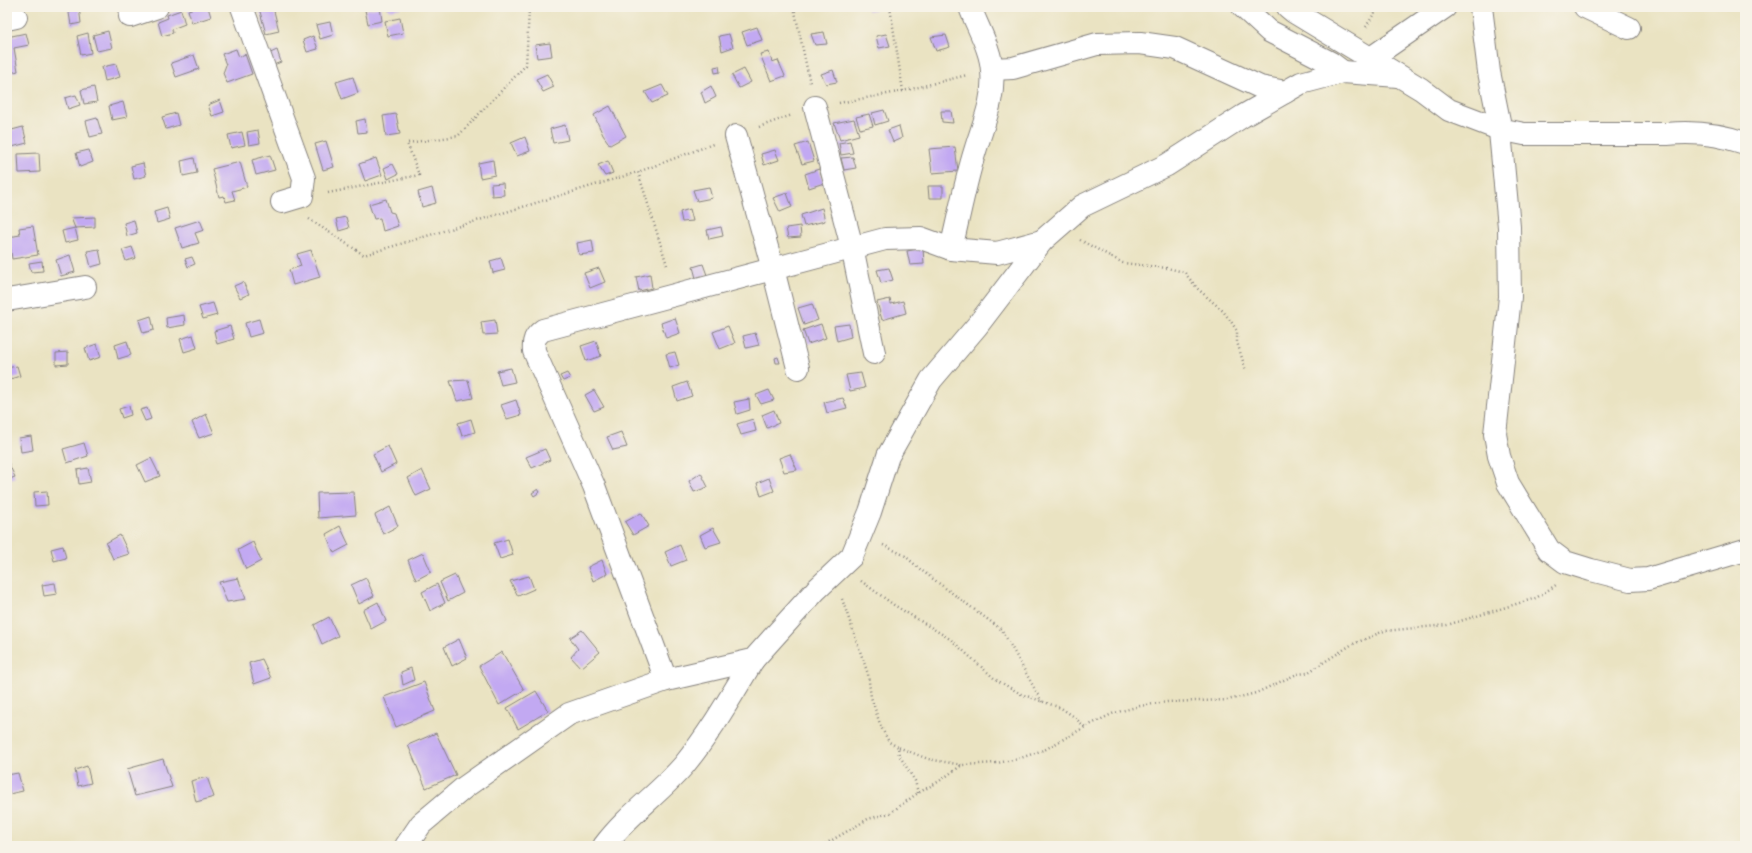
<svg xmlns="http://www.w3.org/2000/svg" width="1752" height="853" font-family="'Libre Bodoni',serif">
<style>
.building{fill:#c2a9f2}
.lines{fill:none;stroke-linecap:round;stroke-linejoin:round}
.street-casing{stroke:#86827e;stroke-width:24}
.path{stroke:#86827e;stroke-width:2.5;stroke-dasharray:1 3;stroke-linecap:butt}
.street{stroke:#fff;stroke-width:22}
</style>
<rect width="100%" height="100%" fill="#f7f3e8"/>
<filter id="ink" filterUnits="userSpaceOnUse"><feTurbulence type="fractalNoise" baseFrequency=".025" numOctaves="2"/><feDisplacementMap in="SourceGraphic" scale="8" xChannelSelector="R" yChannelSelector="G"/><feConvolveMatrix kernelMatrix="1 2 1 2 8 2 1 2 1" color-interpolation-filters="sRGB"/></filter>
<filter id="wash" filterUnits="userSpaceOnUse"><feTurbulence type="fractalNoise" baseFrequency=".012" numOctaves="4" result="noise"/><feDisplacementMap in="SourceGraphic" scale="16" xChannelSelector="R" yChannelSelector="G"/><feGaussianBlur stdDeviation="0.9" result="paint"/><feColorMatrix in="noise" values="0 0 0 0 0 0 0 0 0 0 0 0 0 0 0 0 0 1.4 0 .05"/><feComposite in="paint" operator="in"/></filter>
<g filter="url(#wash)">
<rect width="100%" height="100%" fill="#eae3c2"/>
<g id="blocks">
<g class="building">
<polygon points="68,7 79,7 81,23 71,25"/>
<polygon points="198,7 208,7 211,17 192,23 188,10"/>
<polygon points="273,7 279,31 266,34 259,8"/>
<polygon points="295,7 306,7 306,9 296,11"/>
<polygon points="380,7 382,21 368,24 365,10"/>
<polygon points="388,7 401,7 401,8 388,10"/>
<polygon points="867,7 878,7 878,9 868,11"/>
<polygon points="181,10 185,24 172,29 173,33 162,36 158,22 168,18 167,15"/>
<polygon points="400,18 403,33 388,36 385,21"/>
<polygon points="330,22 333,35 320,39 316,25"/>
<polygon points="757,27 762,40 747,45 742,32"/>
<polygon points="108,31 112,48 97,51 93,35"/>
<polygon points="824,32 827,44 815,45 811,34"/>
<polygon points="26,33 29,45 14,48 18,71 7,74 7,37"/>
<polygon points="88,33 91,53 81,55 77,36"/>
<polygon points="729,34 733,47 722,51 719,36"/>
<polygon points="886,34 890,46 879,48 876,36"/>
<polygon points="946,35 950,47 936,51 931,37"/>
<polygon points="313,36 318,49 307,52 303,40"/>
<polygon points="550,43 552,56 537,58 535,45"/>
<polygon points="236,49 239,57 245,54 252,74 227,83 223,73 226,65 222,54"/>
<polygon points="277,50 281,62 271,66 266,55"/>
<polygon points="769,52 772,62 778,60 785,76 771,81 760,54"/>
<polygon points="194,55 199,69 176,77 171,63"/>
<polygon points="116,64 120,77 105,81 102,67"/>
<polygon points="719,66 720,72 715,73 714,67"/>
<polygon points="744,69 751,82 739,88 732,75"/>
<polygon points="833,70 837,82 826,84 821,74"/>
<polygon points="547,74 554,87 543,92 536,79"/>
<polygon points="353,77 358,93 342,99 336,82"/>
<polygon points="662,85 668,96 652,103 645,92"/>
<polygon points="711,86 716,97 705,103 701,92"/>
<polygon points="94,87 97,102 84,104 81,90"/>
<polygon points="76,95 80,105 68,109 65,98"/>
<polygon points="220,100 224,112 212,116 208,105"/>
<polygon points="123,102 127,117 112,120 109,106"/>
<polygon points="610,106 626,136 610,145 603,135 594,115"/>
<polygon points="884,110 888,121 875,125 872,113"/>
<polygon points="941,111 951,111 953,123 942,122"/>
<polygon points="176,113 179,125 166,129 162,117"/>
<polygon points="396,114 400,134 386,136 383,116"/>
<polygon points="869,114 873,126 860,129 856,117"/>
<polygon points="97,118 102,134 90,137 86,121"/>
<polygon points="365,119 367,132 358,133 356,121"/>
<polygon points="854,119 859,135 840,140 834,123"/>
<polygon points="565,125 568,140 553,143 550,129"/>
<polygon points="899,126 902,138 893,142 888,130"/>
<polygon points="23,127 27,143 12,147 8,131"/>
<polygon points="258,130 260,143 249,145 247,132"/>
<polygon points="242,132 245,145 231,148 228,135"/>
<polygon points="525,137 530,151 517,156 511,143"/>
<polygon points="326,141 334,167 323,170 315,144"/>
<polygon points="850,141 853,153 841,155 839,143"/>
<polygon points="808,142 814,161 802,164 795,146"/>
<polygon points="955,147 958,171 932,173 929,149"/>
<polygon points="89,150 93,162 80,167 76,153"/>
<polygon points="775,150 779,160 764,165 761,154"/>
<polygon points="39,153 40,172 19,173 18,154"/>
<polygon points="270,155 275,170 256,175 252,160"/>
<polygon points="853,157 856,168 844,170 841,158"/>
<polygon points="194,158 197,173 183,176 181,161"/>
<polygon points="376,158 382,175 365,181 359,164"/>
<polygon points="493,160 495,175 480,178 478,163"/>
<polygon points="608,161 613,173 605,176 598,165"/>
<polygon points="240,162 247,187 232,191 235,200 226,202 224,196 219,197 212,169"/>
<polygon points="143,163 146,176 134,179 131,166"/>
<polygon points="393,164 398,174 388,179 384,168"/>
<polygon points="819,169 824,183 809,188 805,174"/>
<polygon points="503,183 504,195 492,196 491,184"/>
<polygon points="928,186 943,186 943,198 929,198"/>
<polygon points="709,187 712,198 697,201 693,190"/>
<polygon points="432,188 436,203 422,207 418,192"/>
<polygon points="787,193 792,207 780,212 773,198"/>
<polygon points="386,199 390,212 394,213 398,226 383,231 380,218 374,219 369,204"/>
<polygon points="167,208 170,219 157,223 154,212"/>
<polygon points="822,208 825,221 804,226 801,215"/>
<polygon points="690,209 693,221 682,222 680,212"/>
<polygon points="95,217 95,227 75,228 71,218"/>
<polygon points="346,217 349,228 339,231 336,219"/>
<polygon points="134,220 137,233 127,236 124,223"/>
<polygon points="200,220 204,230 195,233 199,243 182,248 175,228"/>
<polygon points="33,226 38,255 12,259 9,237 20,235 19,228"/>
<polygon points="800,226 801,237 788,238 786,228"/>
<polygon points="721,227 723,236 709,239 707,230"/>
<polygon points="75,228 78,240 65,243 62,231"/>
<polygon points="592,240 594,253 579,255 577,243"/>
<polygon points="132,247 136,258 126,261 122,250"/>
<polygon points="923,248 924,264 910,265 907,251"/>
<polygon points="99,249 102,264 91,267 87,251"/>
<polygon points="311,250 320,277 293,285 289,270 301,266 297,254"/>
<polygon points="70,255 75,272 61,276 56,260"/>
<polygon points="192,257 195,264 188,267 185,259"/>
<polygon points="501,258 505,270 493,273 490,261"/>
<polygon points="42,261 43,271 31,272 29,263"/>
<polygon points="703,264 707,275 696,278 693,267"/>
<polygon points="599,268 605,282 590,288 584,273"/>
<polygon points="889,268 893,280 881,283 877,270"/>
<polygon points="650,274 652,288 639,291 636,277"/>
<polygon points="243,282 249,294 240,298 234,286"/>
<polygon points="890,299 891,304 903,301 906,313 882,320 877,302"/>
<polygon points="213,303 217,315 203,319 199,307"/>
<polygon points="812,304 818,320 804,325 798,308"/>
<polygon points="184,315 185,325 167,328 166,318"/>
<polygon points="151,316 154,330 143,333 139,320"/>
<polygon points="675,318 680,333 666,338 661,323"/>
<polygon points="259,319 263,333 249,337 245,323"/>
<polygon points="495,320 497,334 483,335 481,322"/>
<polygon points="821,324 826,338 808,344 803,330"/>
<polygon points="849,324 851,337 837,341 834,326"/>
<polygon points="230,326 234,339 217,344 214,331"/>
<polygon points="728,326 735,343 720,349 713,332"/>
<polygon points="755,333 759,345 746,348 743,336"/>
<polygon points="193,335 197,348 184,352 180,339"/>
<polygon points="127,341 131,355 118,359 115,345"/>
<polygon points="596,341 601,356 586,361 581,346"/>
<polygon points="97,344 101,357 89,361 85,348"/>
<polygon points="68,352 68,364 56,365 56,353"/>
<polygon points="675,352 679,365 670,368 666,354"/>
<polygon points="778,357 780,363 776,363 775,358"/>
<polygon points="17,366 20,376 7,380 7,368"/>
<polygon points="511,368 515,382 501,385 497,371"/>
<polygon points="567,373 570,378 563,381 560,376"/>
<polygon points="861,373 865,388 850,391 846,375"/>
<polygon points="468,380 473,398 457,401 450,381"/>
<polygon points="687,382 692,396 677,401 673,387"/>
<polygon points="594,390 604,407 594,411 585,395"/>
<polygon points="769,390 774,400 761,404 756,395"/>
<polygon points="843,398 847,408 827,413 824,402"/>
<polygon points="749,399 750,410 737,414 734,402"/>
<polygon points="516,400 521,415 507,419 501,405"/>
<polygon points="129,406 131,415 122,418 119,409"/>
<polygon points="147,408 151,419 145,421 140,410"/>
<polygon points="774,410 779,423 767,428 762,415"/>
<polygon points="206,414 214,433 199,438 192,422"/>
<polygon points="471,419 475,432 462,436 458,423"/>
<polygon points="753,419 756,431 741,435 737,424"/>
<polygon points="621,432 627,447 613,450 607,437"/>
<polygon points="31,436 33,450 21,452 19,438"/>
<polygon points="84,443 88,456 67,463 63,449"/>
<polygon points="388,446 396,464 381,472 373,454"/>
<polygon points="545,449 550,460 532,468 526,457"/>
<polygon points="790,454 797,470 784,472 779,458"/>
<polygon points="151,458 160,476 145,482 137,465"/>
<polygon points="7,460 15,477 7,480"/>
<polygon points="88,468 91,482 79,484 77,470"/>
<polygon points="422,470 431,489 416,496 408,478"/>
<polygon points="701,473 708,487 694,492 689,481"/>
<polygon points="769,478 774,491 761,496 757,483"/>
<polygon points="538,489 540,492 534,496 532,493"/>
<polygon points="47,491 48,505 35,506 34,492"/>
<polygon points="354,492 356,515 318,518 317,493"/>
<polygon points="390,507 398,526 383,534 375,515"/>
<polygon points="641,513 649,526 633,535 625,522"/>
<polygon points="340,526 349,545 334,553 326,534"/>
<polygon points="713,528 721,542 705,547 700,535"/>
<polygon points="120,535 129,554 113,559 106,543"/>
<polygon points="508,539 513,555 500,559 494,543"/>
<polygon points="253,542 261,561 246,569 238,550"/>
<polygon points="680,545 686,560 671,566 665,552"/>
<polygon points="63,546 66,558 54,561 51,549"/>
<polygon points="423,553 431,572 416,580 408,560"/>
<polygon points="602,560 607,574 593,581 588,567"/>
<polygon points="455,575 463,593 448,601 440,582"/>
<polygon points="529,576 534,589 518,596 510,581"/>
<polygon points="238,578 246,599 227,602 219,582"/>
<polygon points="366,578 374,596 359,604 351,585"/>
<polygon points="55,583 57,594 44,596 42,585"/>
<polygon points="437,584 445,603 430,611 422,592"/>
<polygon points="378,602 386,621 371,629 363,610"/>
<polygon points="329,617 338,636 322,644 314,625"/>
<polygon points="582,630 600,652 581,668 571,657 578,649 570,638"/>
<polygon points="459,639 467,658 452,666 444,647"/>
<polygon points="502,652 524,690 499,705 479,666"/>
<polygon points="262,659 271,678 254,684 249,663"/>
<polygon points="411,668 414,680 403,685 401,672"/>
<polygon points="424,682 435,711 396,727 384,697"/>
<polygon points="536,691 548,711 518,729 507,708"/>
<polygon points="436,733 456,775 426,788 408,745"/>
<polygon points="163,759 172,787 135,796 127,769"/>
<polygon points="87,766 91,783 78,786 75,770"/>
<polygon points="18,773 23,791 9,794 7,775"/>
<polygon points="207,777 214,797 196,802 191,781"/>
</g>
</g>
</g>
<g filter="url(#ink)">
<use href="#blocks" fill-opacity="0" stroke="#86827e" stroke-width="1"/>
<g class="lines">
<g class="street-casing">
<g id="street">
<polyline points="242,7 304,178 302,196 282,202"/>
<polyline points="1243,7 1269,31 1331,63 1343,72"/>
<path d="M1288 7 1294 12 1421 89 1449 110 1499 129 1524 134H1667C1695 131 1719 134 1745 143"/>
<polyline points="1481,7 1489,72 1499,121 1509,227 1510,297 1495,434 1499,456 1508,483 1549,550 1565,562 1591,570 1630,580 1648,579 1745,550"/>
<polyline points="1585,7 1629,28"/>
<polyline points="130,16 157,7"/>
<polyline points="7,19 16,17"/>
<polyline points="1371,58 1445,7"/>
<polyline points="992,69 1013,68 1097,44 1140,43 1175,48 1260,87 1285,92"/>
<polyline points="815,107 852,247 874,353"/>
<polyline points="736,136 773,269 798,368"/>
<polyline points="1042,241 1082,206 1167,165 1243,116 1301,83 1343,72 1398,76"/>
<polyline points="7,300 85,287"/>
<path d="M666 680 594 486 534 351C533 340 535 336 543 330L885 239 921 238 951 249"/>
<path d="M406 846 421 824 465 787 569 714 666 680 753 660 816 590 852 556 870 512 888 456 931 380 977 326 1042 241 997 253 951 249C959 216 965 183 975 151 983 124 995 99 992 71 991 49 977 27 970 7"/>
<path d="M604 846C627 815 659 794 684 765 711 732 731 696 753 660"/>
</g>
</g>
<g class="path">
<polyline points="794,7 810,83"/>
<polyline points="890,7 903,91 967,75"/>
<polyline points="1366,27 1378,7"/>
<polyline points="839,103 903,91"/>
<polyline points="759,127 792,115"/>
<polyline points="328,193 419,175 407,143 458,136 526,65 529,10 532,7"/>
<polyline points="309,219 364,255 638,172"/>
<polyline points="1080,240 1123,263 1167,268 1184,272 1198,289 1223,311 1232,323 1237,331 1237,342 1246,371"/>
<polyline points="667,265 638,172 713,144"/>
<polyline points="883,545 904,555 921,570 1002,630 1042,702"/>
<polyline points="861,581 894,605 950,639 995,679 1021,694 1061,708 1073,716 1085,727"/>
<polyline points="842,599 868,674 871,697 881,727 889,742 898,747"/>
<polyline points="918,793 915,781 899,755 898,747 928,759 962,765"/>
<polyline points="822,846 868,819 890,813 918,793 938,782 962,765 997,763 1018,759 1046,749 1085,727 1114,713 1140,706 1167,702 1228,700 1256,693 1297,674 1307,673 1351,645 1384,631 1447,625 1536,598 1556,585"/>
</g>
<use href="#street" class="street"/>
</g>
</g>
<rect width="1752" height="853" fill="none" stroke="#f7f3e8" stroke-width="24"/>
</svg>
